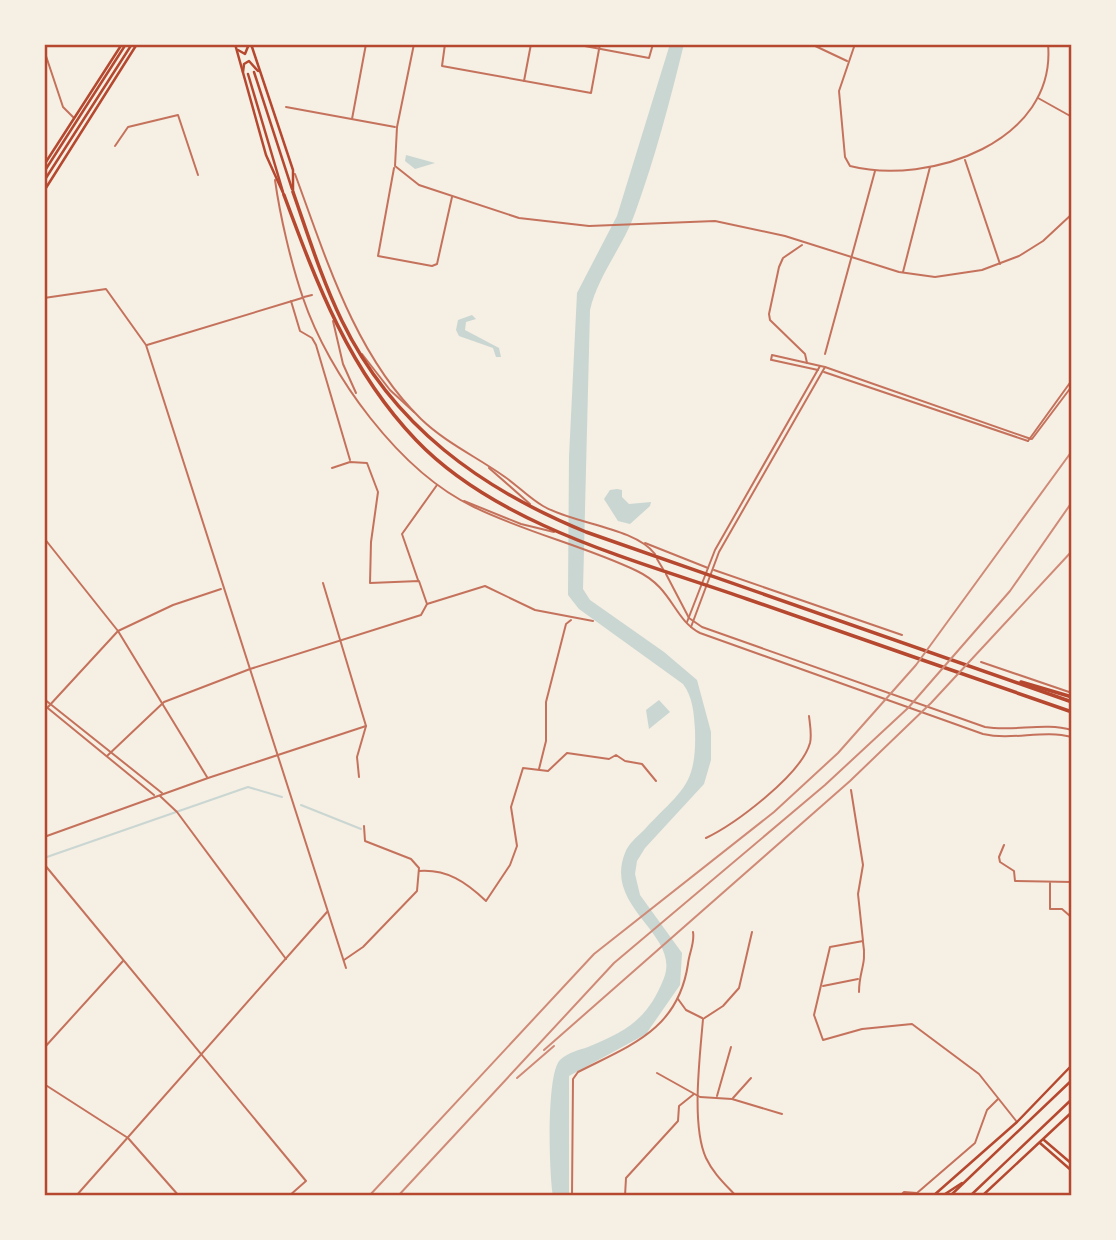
<svg xmlns="http://www.w3.org/2000/svg" width="1116" height="1240" font-family="Barlow,sans-serif">
<style>
.water{fill:#c9d6d2}
.lines{fill:none;stroke-linecap:round;stroke-linejoin:round}
.stream{stroke:#c9d6d2;stroke-width:2}
.minor{stroke:#c5725c;stroke-width:2}
.tertiary{stroke:#c5725c;stroke-width:2}
.secondary{stroke:#b5482f;stroke-width:2.5}
.primary{stroke:#b5482f;stroke-width:2.5}
.trunk{stroke:#b5482f;stroke-width:2.5}
.motorway{stroke:#b5482f;stroke-width:3.5}
.rail{stroke:#cf8b77;stroke-width:2}
.neatline{fill:none;stroke:#b5482f;stroke-width:2.5}
</style>
<rect width="100%" height="100%" fill="#f6efe4"/>
<g class="water">
<path d="M670 44H684C670 101 655 158 635 213 623 247 598 275 590 310L583 589 590 600 664 652 697 680 711 732V760L704 784 645 848 637 861 635 874 640 895 682 953 680 985 646 1034 569 1076V1196H553C549 1174 546 1074 560 1060 567 1053 579 1050 588 1047 627 1031 648 1019 664 978 681 934 603 908 625 853 628 844 638 836 645 829 681 790 697 787 695 730 694 714 693 697 683 684L579 609 568 595 569 457 577 293 617 216Z"/>
<polygon points="406,155 435,163 415,169 405,161"/>
<polygon points="472,315 476,319 466,322 465,330 499,348 501,357 496,357 493,348 459,336 456,330 458,320"/>
<polygon points="617,489 622,490 622,497 629,504 651,502 650,506 630,524 618,521 604,499 610,490"/>
<polygon points="659,700 670,712 649,729 646,710"/>
</g>
<g class="lines">
<g class="stream">
<polyline points="301,805 361,829"/>
<polyline points="44,858 248,787 282,797"/>
</g>
<g class="minor">
<polyline points="414,44 397,127 395,166 419,185 519,218 589,226 715,221 785,236 899,272 935,277 982,270 1019,256 1043,241 1072,214"/>
<polyline points="445,44 442,66 591,93 600,44"/>
<polyline points="574,44 649,58 653,44"/>
<polyline points="811,44 847,61"/>
<path d="M855 44 839 91 845 157 850 166C929 186 1057 142 1048 44"/>
<polyline points="44,50 63,107 74,118"/>
<polyline points="524,81 531,44"/>
<polyline points="1038,98 1072,117"/>
<polyline points="286,107 395,127"/>
<polyline points="352,119 366,44"/>
<polyline points="115,146 128,127 178,115 198,175"/>
<polyline points="965,160 1000,264"/>
<polyline points="394,168 378,256 432,266 437,264 452,197"/>
<polyline points="802,245 783,258 779,267 769,314 770,320 805,354 807,363"/>
<polyline points="903,272 930,167"/>
<polyline points="44,298 106,289 146,345 346,968"/>
<polyline points="291,301 300,331 312,338 316,345 350,460"/>
<polyline points="147,345 302,298"/>
<polyline points="825,354 875,171"/>
<polyline points="332,468 350,462 367,463 378,492 371,542 370,583 419,581 427,604 485,586 535,610 593,621"/>
<polyline points="44,538 118,631 207,777"/>
<polyline points="714,570 902,635"/>
<polyline points="418,580 402,534 437,485"/>
<polyline points="323,583 366,726 357,757 359,777"/>
<polyline points="981,662 1072,693"/>
<polyline points="48,707 118,631 173,605 221,589"/>
<polyline points="107,756 164,702 250,669 421,615 427,604"/>
<polyline points="539,769 546,741 546,702 566,624 571,620"/>
<polyline points="851,790 863,865 858,894 863,941 830,947 814,1015 823,1040 862,1029 912,1024 979,1074 1017,1122"/>
<polyline points="160,796 177,812 286,959"/>
<path d="M706 838C735 824 801 775 810 743 812 735 810 725 809 716"/>
<polyline points="1004,845 999,857 1000,862 1014,871 1015,881 1072,882"/>
<path d="M419 871C447 869 466 882 486 901L510 865 517 846 511 807 523 768 548 771 567 753 609 759 616 755 625 761 642 764 656 781"/>
<polyline points="1050,883 1050,909 1062,909 1070,916"/>
<polyline points="344,960 363,947 417,891 419,868 411,859 365,841 364,826"/>
<polyline points="823,986 858,979"/>
<path d="M859 992C859 970 867 965 863 942"/>
<polyline points="678,999 686,1010 702,1018"/>
<polyline points="44,1048 123,961"/>
<polyline points="657,1073 700,1097 732,1099 782,1114"/>
<polyline points="44,1084 128,1138 179,1196"/>
<polyline points="717,1096 731,1047"/>
<polyline points="733,1098 751,1078"/>
<path d="M572 1196 573 1079 578 1072C631 1045 678 1030 688 964 689 953 695 943 693 932"/>
<polyline points="625,1196 626,1178 678,1121 679,1106 694,1094"/>
<path d="M736 1196C725 1184 713 1173 706 1158 691 1125 700 1056 703 1019L723 1006 739 988 752 932"/>
<polyline points="900,1196 904,1192 917,1193 975,1143 987,1110 998,1099"/>
</g>
<g class="tertiary">
<path d="M295 174C326 258 355 355 421 419 446 443 477 457 505 477 518 486 529 498 543 506 573 524 634 527 655 554"/>
<path d="M275 180C280 216 291 263 303 298 329 375 400 472 474 507 527 533 585 546 637 571 673 588 673 619 700 633L983 734C1013 741 1043 729 1072 737"/>
<polyline points="304,297 312,295"/>
<polyline points="333,321 343,364 356,393"/>
<polyline points="362,354 390,390 414,412"/>
<polyline points="771,360 772,355 825,367 1031,439"/>
<polyline points="772,360 818,370"/>
<polyline points="824,372 1028,441"/>
<polyline points="1032,439 1072,386"/>
<polyline points="1028,441 1072,380"/>
<polyline points="489,468 530,504"/>
<polyline points="464,501 521,524 554,532"/>
<polyline points="645,543 708,568"/>
<polyline points="657,559 663,569"/>
<path d="M666 574 689 618 702 627 985 727C1014 732 1044 722 1072 730"/>
<polyline points="687,622 715,550 820,366"/>
<polyline points="691,627 719,552 825,367"/>
<polyline points="44,699 162,793"/>
<polyline points="44,705 154,795"/>
<polyline points="44,837 208,778 366,726"/>
<polyline points="44,864 306,1181 289,1196"/>
<polyline points="76,1196 327,912"/>
</g>
<g class="secondary">
<polyline points="1044,1140 1072,1164"/>
<polyline points="1040,1143 1072,1171"/>
<polyline points="933,1196 1017,1122 1072,1065"/>
<polyline points="982,1196 1072,1112"/>
</g>
<g class="primary">
<polyline points="235,44 266,155 284,195"/>
<polyline points="251,44 293,170 293,192"/>
<polyline points="238,50 245,54 249,44"/>
<polyline points="243,72 244,64 249,61 258,71"/>
<polyline points="254,72 292,189"/>
<polyline points="248,74 283,192"/>
<polyline points="44,165 122,44"/>
<polyline points="44,172 126,44"/>
<polyline points="44,181 132,44"/>
<polyline points="44,191 137,44"/>
</g>
<g class="trunk">
<polyline points="942,1196 962,1183"/>
<polyline points="950,1196 1072,1080"/>
<polyline points="970,1196 1072,1099"/>
</g>
<g class="motorway">
<path d="M293 192C308 235 322 280 342 321 393 426 481 489 586 532L1072 702"/>
<path d="M284 195C317 284 349 370 416 440 498 526 638 561 747 599 855 637 964 674 1072 712"/>
<polyline points="1021,682 1072,697"/>
</g>
<g class="rail">
<polyline points="544,1050 850,781 931,703 1072,551"/>
<polyline points="517,1078 554,1046"/>
<polyline points="369,1196 594,954 774,812 838,753 916,665 1072,451"/>
<polyline points="398,1196 614,963 825,785 908,708 1010,591 1072,502"/>
</g>
</g>
<rect width="1116" height="1240" fill="none" stroke="#f6efe4" stroke-width="91"/>
<rect x="46" y="46" width="1024" height="1148" class="neatline"/>
</svg>
